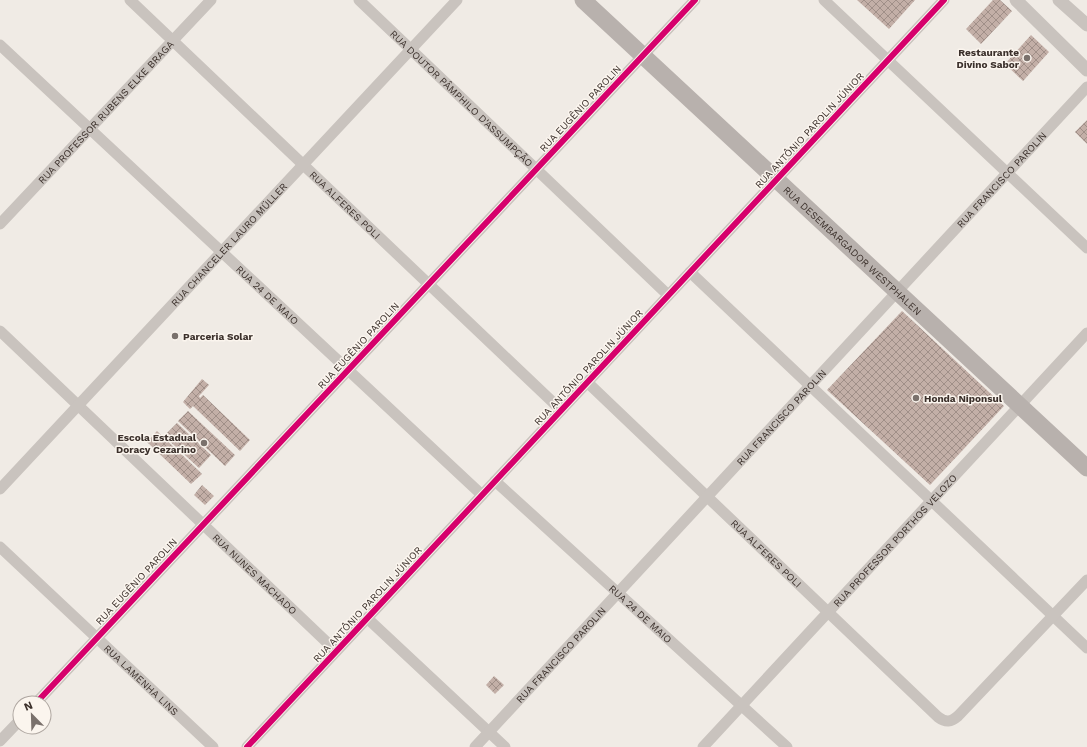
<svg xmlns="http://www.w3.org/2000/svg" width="1087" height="747" font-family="'Work Sans',sans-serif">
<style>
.building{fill:url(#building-cross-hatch)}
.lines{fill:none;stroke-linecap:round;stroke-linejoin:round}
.minor{stroke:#c9c3be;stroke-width:11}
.tertiary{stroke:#c9c3be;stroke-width:13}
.primary{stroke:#b8b1ad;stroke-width:17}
.cycleway-casing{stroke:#fbf5ee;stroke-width:8}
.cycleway{stroke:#d6006c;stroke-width:6}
.poi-dot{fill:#7a716c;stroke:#fbf5ee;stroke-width:1.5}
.labels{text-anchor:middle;stroke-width:3;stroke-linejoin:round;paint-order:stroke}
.poi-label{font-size:10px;font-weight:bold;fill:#3b302b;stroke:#fbf5ee;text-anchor:end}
.street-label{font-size:10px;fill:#3b302b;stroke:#fbf5ee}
</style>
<defs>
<pattern id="building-cross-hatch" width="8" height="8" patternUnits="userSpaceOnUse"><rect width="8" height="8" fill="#c3afa7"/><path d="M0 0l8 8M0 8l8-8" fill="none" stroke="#a08f88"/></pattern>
</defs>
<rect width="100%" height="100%" fill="#f0ebe5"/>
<g class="building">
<polygon points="857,0 915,0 889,29"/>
<polygon points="993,0 1000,0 1012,11 981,44 966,29"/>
<polygon points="1031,35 1049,52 1023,81 1005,64"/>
<polygon points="1087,120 1087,144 1075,132"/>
<polygon points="902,311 1004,406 930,485 827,390"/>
<polygon points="202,379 209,385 199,396 200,398 203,395 250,440 240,451 193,406 190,409 183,402"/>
<polygon points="188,411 235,455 225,466 178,421"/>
<polygon points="177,423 211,455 199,468 164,436"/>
<polygon points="157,431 202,474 191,484 147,442"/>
<polygon points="202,485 214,496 205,505 194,495"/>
<polygon points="494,676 504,685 495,694 486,685"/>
</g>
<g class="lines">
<g class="minor">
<path id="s1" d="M130 0 561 410"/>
<path id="s2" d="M359 0 668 295"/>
<polyline points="824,0 1087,248"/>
<path id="s3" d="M0 45 482 495"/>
<path id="s4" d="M0 224 211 0"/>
<polyline points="690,272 1087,648"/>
<path id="s5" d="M0 331 336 651"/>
<path id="s6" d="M587 382 938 717C946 723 951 722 958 716L1087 580"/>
<path id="s7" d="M495 481 787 747"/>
<path id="s8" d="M0 489 457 0"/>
<path id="s9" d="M0 547 213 747"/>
<polyline points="367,618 505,747"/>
<polyline points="36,703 695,0"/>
<polyline points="0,741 20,720"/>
<polyline points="247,747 944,0"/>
<path id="s10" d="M475 747 1087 87"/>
<path id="s11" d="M703 747 1087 333"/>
</g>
<g class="tertiary">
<polyline points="1016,0 1087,70"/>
<polyline points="1059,0 1087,25"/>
</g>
<path class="primary" id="s12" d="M583 0 1087 468"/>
<g class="cycleway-casing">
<g id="cycleway">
<polyline points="36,703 695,0"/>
<polyline points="247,747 944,0"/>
</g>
</g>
<use href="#cycleway" class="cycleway"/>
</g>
<g class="poi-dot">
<circle cx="1027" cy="58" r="4"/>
<circle cx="175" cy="336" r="4"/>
<circle cx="916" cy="398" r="4"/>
<circle cx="204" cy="443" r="4"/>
</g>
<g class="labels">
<g class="poi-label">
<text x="1019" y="56">Restaurante<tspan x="1019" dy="12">Divino Sabor</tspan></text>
<text x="183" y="340" text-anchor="start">Parceria Solar</text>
<text x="924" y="402" text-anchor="start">Honda Niponsul</text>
<text x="196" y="441">Escola Estadual<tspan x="196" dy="12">Doracy Cezarino</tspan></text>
</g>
<g class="street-label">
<text dy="4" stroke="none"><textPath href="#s2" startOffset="142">RUA DOUTOR PÂMPHILO D'ASSUMPÇÃO</textPath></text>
<text transform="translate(580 108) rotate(-47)" y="4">RUA EUGÊNIO PAROLIN</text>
<text dy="4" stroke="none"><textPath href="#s4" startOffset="154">RUA PROFESSOR RUBENS ELKE BRAGA</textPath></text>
<text transform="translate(809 130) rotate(-47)" y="4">RUA ANTÔNIO PAROLIN JÚNIOR</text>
<text dy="4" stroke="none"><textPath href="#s10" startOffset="774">RUA FRANCISCO PAROLIN</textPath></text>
<text dy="4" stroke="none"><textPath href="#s1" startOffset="297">RUA ALFERES POLI</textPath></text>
<text dy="4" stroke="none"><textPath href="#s8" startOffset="335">RUA CHANCELER LAURO MÜLLER</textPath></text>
<text dy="4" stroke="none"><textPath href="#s12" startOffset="368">RUA DESEMBARGADOR WESTPHALEN</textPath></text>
<text dy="4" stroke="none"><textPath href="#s3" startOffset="366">RUA 24 DE MAIO</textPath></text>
<text transform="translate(358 345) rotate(-47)" y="4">RUA EUGÊNIO PAROLIN</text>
<text transform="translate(588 367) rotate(-47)" y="4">RUA ANTÔNIO PAROLIN JÚNIOR</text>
<text dy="4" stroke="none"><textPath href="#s10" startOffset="450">RUA FRANCISCO PAROLIN</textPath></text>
<text dy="4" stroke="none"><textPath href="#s11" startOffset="282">RUA PROFESSOR PORTHOS VELOZO</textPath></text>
<text dy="4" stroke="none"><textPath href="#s6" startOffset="248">RUA ALFERES POLI</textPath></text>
<text dy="4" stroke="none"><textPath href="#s5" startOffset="352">RUA NUNES MACHADO</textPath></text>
<text transform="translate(136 581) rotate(-47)" y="4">RUA EUGÊNIO PAROLIN</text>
<text transform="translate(367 604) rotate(-47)" y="4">RUA ANTÔNIO PAROLIN JÚNIOR</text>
<text dy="4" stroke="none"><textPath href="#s7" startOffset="197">RUA 24 DE MAIO</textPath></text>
<text dy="4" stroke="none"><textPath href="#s10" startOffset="126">RUA FRANCISCO PAROLIN</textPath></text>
<text dy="4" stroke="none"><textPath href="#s9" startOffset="194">RUA LAMENHA LINS</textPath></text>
</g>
</g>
<g transform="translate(32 715) rotate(337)"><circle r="19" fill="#fbf5ee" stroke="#aea6a0"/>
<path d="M0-3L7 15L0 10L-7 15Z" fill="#7a716c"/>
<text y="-6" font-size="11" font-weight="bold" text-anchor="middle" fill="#3b302b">N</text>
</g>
</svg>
